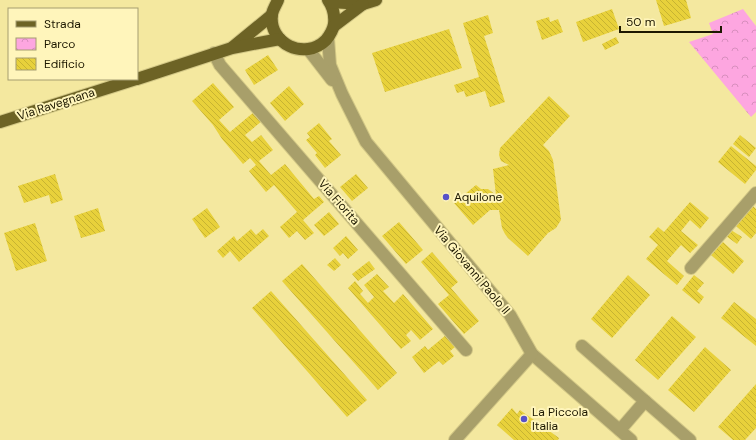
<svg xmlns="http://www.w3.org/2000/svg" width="756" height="440" font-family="'DM Sans',sans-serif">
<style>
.park{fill:url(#park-crowns)}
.building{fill:url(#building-back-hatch)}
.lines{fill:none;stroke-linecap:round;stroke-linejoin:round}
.minor-casing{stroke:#d2c786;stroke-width:14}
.major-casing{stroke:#d2c786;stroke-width:14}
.minor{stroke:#a89f6a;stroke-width:12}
.major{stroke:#6d6325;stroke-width:12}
.poi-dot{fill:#5852c9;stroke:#fff5bb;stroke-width:1.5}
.labels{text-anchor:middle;stroke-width:4;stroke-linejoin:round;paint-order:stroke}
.street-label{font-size:12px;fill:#1d1800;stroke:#fff5bb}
.poi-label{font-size:12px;fill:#1d1800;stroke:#fff5bb;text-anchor:start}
</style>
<defs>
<pattern id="park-crowns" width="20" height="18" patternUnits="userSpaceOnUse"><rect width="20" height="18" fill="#fda6e0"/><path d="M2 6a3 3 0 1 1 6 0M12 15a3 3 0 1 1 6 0" fill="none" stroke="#d88ebe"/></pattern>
<pattern id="building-back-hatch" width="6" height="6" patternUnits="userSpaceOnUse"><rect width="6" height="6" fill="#e8d13b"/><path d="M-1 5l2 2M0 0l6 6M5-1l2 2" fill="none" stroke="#c7b332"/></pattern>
</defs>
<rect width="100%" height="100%" fill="#f4e89f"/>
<polygon class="park" points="743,9 756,26 756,112 751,117 689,42 713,34 709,23"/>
<g class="building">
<polygon points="656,0 686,0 691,18 664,26"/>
<polygon points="612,9 619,29 583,42 576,22"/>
<polygon points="488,15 493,33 484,36 505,102 490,107 485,91 466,97 464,91 457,93 454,85 479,77 463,23"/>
<polygon points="549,17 550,22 558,19 563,32 542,40 536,21"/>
<polygon points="449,29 462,68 385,92 372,53"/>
<polygon points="616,37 619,43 605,50 602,44"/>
<polygon points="268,55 278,70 254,85 245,70"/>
<polygon points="213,83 234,107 219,120 230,132 254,112 262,121 245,135 252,142 261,135 273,150 259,161 271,175 285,164 314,199 319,196 324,202 303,220 314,233 305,240 297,231 289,238 280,227 297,212 274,185 266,192 249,171 256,165 250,158 243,164 222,139 213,125 192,101"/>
<polygon points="289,86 304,104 285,121 270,103"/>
<polygon points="549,96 570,116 543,145 549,151 553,160 561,220 556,228 548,233 528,256 508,238 505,234 502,228 499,210 490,210 473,225 454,203 476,185 481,189 488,189 496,195 493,169 509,165 501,161 499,155 500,148"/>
<polygon points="319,123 332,139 329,141 341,155 325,168 315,155 317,153 306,140 310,137 307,133"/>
<polygon points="740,135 756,148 749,157 733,144"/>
<polygon points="731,146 756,166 756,170 745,184 718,162"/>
<polygon points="55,174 63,200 51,204 49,195 24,203 18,186"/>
<polygon points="356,174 368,188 352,201 340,187"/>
<polygon points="690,202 709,218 700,229 690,220 681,231 698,245 690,253 681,245 667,261 684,276 677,285 646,259 658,245 649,237 658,227 664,232"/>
<polygon points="753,206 756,209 756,233 751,239 736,226"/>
<polygon points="98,208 105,231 81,238 74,216"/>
<polygon points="207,208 220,227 205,238 192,219"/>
<polygon points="329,212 339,224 324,236 314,225"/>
<polygon points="399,222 423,250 406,264 382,236"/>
<polygon points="35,223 47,261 16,271 4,233"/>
<polygon points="251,229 256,235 263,229 269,236 239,262 230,251 223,258 217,251 234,236 237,241"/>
<polygon points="731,230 742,237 737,244 726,236"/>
<polygon points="346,236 358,250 348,259 343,253 340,256 333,248"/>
<polygon points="723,242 744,261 733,274 711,255"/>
<polygon points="432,252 458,282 451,288 479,321 464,334 438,304 449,295 421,262"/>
<polygon points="335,258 341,265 334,271 327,265"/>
<polygon points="369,261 375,269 358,281 352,274"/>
<polygon points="302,264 397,373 378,390 282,281"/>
<polygon points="377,274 389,287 383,291 394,303 403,294 433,329 420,340 411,330 406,335 411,341 401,349 348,288 355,281 363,291 360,294 368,303 374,297 364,285"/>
<polygon points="628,275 650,295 612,338 591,319"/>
<polygon points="694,275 704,283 697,291 704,297 699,304 682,290"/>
<polygon points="271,291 367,400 347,417 252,308"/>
<polygon points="734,302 756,319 756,346 721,318"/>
<polygon points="672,316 696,337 658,380 635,360"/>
<polygon points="446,335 455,347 450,351 454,356 443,365 439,361 424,373 412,357 425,346 428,350"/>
<polygon points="705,347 731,370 694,412 668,390"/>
<polygon points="756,384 756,428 745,440 733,440 718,427"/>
<polygon points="512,408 517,414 520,410 559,438 558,440 514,440 497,425"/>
</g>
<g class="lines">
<g class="minor-casing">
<g id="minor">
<polyline points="328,38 330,65 342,94 366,142 510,315 532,354 631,440"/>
<polyline points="308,49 332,80"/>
<polyline points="214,53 220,65 466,350"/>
<polyline points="691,268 756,193"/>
<polyline points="582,346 645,401"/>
<polyline points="620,430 645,401 690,440"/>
<polyline points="455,440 532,354"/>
</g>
</g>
<g class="major-casing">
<g id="major">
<path d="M278 0C276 5 273 9 272 14 268 44 305 61 326 40 330 35 333 30 334 24 335 15 333 7 328 0"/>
<polyline points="330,2 363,4 376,0"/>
<polyline points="334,26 363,4"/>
<polyline points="233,47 272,15"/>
<polyline points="137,79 232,48 280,39"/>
<polyline points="0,122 136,79"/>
</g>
</g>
<use href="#minor" class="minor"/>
<use href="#major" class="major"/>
</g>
<g class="poi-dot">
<circle cx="446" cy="197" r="4"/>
<circle cx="524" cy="419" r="4"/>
</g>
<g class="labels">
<g class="street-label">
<text transform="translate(56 104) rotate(-18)" y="4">Via Ravegnana</text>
<text transform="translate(339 202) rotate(49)" y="4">Via Fiorita</text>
<text transform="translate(472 270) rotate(50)" y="4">Via Giovanni Paolo II</text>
</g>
<g class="poi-label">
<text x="454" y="201">Aquilone</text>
<text x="532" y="416">La Piccola<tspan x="532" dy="14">Italia</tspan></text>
</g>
</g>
<rect x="8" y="8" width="130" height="72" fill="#fff5bb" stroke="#a59d70"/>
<rect x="16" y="21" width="20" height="6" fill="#6d6325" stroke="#a59d70"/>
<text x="44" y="28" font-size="12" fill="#1d1800">Strada</text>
<rect x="16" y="38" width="20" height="12" fill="url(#park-crowns)" stroke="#a59d70"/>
<text x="44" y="48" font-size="12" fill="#1d1800">Parco</text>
<rect x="16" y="58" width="20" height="12" fill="url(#building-back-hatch)" stroke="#a59d70"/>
<text x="44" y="68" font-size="12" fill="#1d1800">Edificio</text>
<path d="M620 26v6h101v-6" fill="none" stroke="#1d1800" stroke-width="2"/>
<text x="626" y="26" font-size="12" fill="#1d1800" stroke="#fff5bb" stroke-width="3" paint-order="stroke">50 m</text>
</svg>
